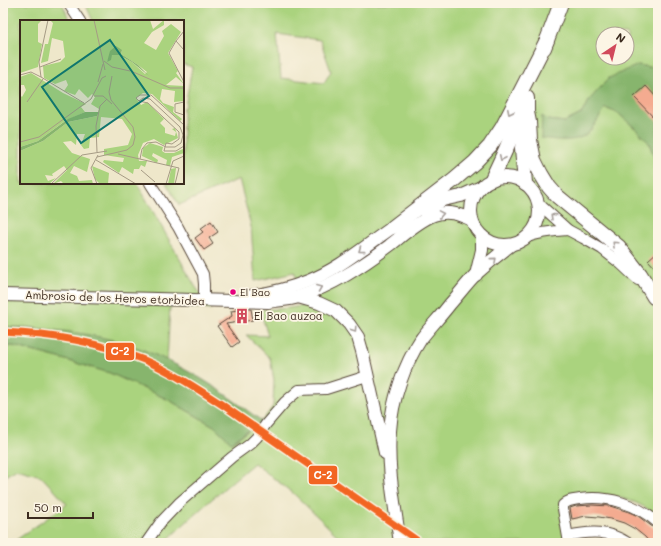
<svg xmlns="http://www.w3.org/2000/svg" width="661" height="546" font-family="Mali,sans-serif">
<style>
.green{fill:#aad37e;stroke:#727e4e;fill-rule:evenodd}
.forest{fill:#87b56d;stroke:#617046}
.building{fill:#f4ab90}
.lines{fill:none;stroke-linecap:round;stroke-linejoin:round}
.minor-casing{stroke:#564638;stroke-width:12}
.major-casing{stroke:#564638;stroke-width:14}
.highway-casing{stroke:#564638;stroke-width:16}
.minor{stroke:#fff;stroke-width:10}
.major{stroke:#fff;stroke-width:12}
.highway{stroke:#fff;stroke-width:14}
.rail-1-casing{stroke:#fcf5e5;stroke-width:10}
.rail-1{stroke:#f26522;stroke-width:7}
.oneway{stroke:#a79f9a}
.bus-dot{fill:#e5007d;stroke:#fcf5e5;stroke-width:1.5}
.labels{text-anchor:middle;stroke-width:3.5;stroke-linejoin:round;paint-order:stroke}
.bus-label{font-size:10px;fill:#3b2a1e;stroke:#fcf5e5;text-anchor:start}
.street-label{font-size:11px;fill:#3b2a1e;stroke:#fcf5e5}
.poi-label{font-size:11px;fill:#3b2a1e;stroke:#fcf5e5;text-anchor:start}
.inset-road{fill:none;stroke:#a69b85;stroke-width:1}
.view{fill:#0f766e;fill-opacity:0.15;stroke:#0f766e;stroke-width:2}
.inset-edge{fill:none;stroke:#3b2a1e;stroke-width:2}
.line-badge{stroke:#fcf5e5;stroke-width:1.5}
.badge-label{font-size:11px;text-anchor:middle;font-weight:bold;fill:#fff}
</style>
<rect width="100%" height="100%" fill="#fcf5e5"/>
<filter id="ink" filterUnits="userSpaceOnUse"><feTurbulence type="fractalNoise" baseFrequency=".025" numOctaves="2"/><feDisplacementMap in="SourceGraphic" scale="8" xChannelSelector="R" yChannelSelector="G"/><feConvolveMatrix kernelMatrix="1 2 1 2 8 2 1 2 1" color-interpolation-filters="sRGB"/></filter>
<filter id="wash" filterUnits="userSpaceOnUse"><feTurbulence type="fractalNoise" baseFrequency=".012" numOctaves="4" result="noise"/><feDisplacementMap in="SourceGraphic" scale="16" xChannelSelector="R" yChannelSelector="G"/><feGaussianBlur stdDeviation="0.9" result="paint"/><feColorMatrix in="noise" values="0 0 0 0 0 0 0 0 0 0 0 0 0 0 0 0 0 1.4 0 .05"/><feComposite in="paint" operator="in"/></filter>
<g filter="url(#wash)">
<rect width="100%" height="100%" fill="#eee7ca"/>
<g class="green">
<polygon points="3,3 62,3 70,21 21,21 21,183 137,183 195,286 211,309 170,307 167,361 129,345 81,334 28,327 3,327"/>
<path d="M85 3H658V69L638 65 591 98 581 114 565 122 548 120 541 137 588 132 604 108 618 113 636 129 649 143 658 168V517C641 501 616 495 593 494 584 494 574 496 565 497L561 502 565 543H345L294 494 254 463C223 489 193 515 164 543H12L67 504 41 476 17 469 3 477V347L13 346 59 358 110 373 169 400 214 426 232 442 262 421 273 406 274 380 270 358 246 335 268 336 260 310 289 308 302 306 295 272 255 281 251 226 239 179 179 205 166 183H183V108L185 107 192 67 183 64V21H93ZM277 34 320 40 331 71 324 83 281 78ZM603 34H627V58H603Z"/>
</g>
<g class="forest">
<path d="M638 65 658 69V168L649 143 636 129 618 113 605 108C600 116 595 125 589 132 577 144 556 140 541 138L542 116 548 120 565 122 581 114 591 98 609 78Z"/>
<path d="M3 327C44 328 90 332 130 345 151 352 172 362 191 373 216 386 239 405 262 421L231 442 214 426 169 400 110 373 59 358 13 346 3 347Z"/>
</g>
<g id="blocks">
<g class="building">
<polygon points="646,86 658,99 658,122 634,97"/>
<polygon points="211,221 218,232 209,238 213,244 204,250 195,238 203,232 200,229"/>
<polygon points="658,251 658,271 648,260"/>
<polygon points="246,309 251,309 253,320 226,324 239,342 232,347 217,326 232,316 231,311"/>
<polygon points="591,505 610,506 629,512 638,516 654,528 658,529 658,543 650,543 645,537 635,529 624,523 611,519 599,517 586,516 572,519 570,508 576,506"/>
</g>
</g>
</g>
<g filter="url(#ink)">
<use href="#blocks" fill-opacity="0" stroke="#564638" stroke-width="1"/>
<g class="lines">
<g class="minor-casing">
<g id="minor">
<polyline points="68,3 80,21"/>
<polyline points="150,183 178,227 203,274 204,284 204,301"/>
<polyline points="538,203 568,230 583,238 602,249 621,264 638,280"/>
<path d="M527 237C541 232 554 231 568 230"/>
<path d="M568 536C590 531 609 530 628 543"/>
<polyline points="146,543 160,523 180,502 232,457 250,444 257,437 266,424 285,402 299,390 326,389 367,376"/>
<path d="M569 543 563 509V505C568 500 573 500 580 499 608 495 637 504 658 523"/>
</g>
</g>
<g class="major-casing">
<g id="major">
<circle cx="505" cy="211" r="34"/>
<polyline points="422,210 443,200 461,196 479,188"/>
<polyline points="476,275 482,250 482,236"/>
<path d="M3 295 268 302C278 300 289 300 298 297 332 286 361 267 389 246 402 236 418 221 434 215 447 210 459 214 472 220"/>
<path d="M251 296C270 293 289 289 308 281 339 269 365 246 393 227L401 222"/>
<polyline points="298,297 319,303 336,311 349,324 358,337 362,351 385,453"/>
<path d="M400 543C395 506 387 469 390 431 392 400 404 365 421 339 430 327 441 316 450 304 459 294 467 283 476 274 487 264 499 254 511 245"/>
</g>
</g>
<g class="highway-casing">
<g id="highway">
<polyline points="544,48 561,3"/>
<polyline points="527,98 527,112 529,122 530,140 534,160 541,174 549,187 557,196 619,247 640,274 654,297"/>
<polyline points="524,130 522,148 525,183"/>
<polyline points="492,179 506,149 526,102"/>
<polyline points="393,227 454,180 475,162 490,146 502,128 547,40"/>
</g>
</g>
<use href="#minor" class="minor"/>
<use href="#major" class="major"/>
<use href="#highway" class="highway"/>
<g class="rail-1-casing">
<path id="rail-1" d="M3 332C52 334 99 342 144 360 172 372 198 389 224 406L421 543"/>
</g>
<use href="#rail-1" class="rail-1"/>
</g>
<defs><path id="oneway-chevron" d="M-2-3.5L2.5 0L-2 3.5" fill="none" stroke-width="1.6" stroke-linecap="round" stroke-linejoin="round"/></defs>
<g class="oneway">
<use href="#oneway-chevron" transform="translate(510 112) rotate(116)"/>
<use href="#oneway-chevron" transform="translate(502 158) rotate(115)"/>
<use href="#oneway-chevron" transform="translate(441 214) rotate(-10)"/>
<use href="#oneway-chevron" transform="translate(553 216) rotate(-136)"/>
<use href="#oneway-chevron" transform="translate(615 244) rotate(-137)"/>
<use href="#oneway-chevron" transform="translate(361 250) rotate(144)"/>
<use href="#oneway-chevron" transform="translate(494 260) rotate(-41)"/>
<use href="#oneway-chevron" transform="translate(319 288) rotate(-22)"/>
<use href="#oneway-chevron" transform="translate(354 330) rotate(56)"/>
</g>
</g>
<defs>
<g id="building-bare" transform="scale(1.2)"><path d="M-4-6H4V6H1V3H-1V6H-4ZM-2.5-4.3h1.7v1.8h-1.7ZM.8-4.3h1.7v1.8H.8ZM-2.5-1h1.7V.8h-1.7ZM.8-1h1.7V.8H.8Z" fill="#d1495b" stroke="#fcf5e5" stroke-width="2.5" paint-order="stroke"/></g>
</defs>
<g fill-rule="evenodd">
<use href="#building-bare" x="242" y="316"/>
</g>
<circle class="bus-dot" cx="233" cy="292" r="3.5"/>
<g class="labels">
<g class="bus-label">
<text x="240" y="296">El Bao</text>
</g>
<g class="street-label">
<text transform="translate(115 298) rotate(2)" y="4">Ambrosio de los Heros etorbidea</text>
</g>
<g class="poi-label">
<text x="254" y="320">El Bao auzoa</text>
</g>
</g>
<g transform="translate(20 20)">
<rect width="164" height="164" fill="#eee7ca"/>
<path d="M0 0H22L18 4V22L22 24 18 47 0 53ZM30 0H130L133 9 144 0V5L132 12 124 23 136 30 144 16 142 11 151 4 161 12 148 33 158 51 156 53 164 64 156 57 146 65 164 66V81L154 82 155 71 142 69 140 79 143 83 154 87 153 92 162 99 160 101 132 74 123 73 116 78 121 85 127 82 144 99 140 103 145 108V113L155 116 156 112 152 109 155 108 158 118 144 125 134 119 123 123 118 135 119 141H127L125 147 121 145 119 149H114L113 154 102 147 99 153 83 142 84 140 103 142 104 138 84 135V129L108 125 112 114 102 99 81 97 79 117 70 118 69 128 64 129 61 125 65 114H57L56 125 51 121 43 122 52 133 70 139 67 152 54 146 50 153 57 156 59 161 72 160 73 164H44L41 161 33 164 47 150 44 146 32 154 33 156 25 155 28 161 36 158 29 164H0V131L23 121 48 102 77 96 79 89 71 84 75 77 72 74 68 78 59 69 55 75 44 71 48 65 46 60 35 64 24 58 23 46 40 42 45 37 43 21 32 18 28 41 21 43 25 24H28L33 3ZM102 30 101 34 118 45 127 52 125 54 112 42 99 35H92L87 42 90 35ZM11 53 43 73 66 84 61 87 65 92 45 101 18 121 0 127V75L2 77 6 70 4 65H0V57ZM130 123 143 127 142 131 145 133H154L163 129 164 133 152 137 150 146 146 145 147 140 133 133 132 136 138 140 137 143 122 136 123 128ZM72 146 89 153 88 164H80L75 159ZM156 148 154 164H148L151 149Z" fill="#aad37e" fill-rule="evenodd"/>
<path d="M96 26 102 30 101 34 118 45 129 56 112 42 99 35H92L91 40 87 42 90 31ZM65 92H79L77 96 48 102 23 121 0 131V127L18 121 48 99Z" fill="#87b56d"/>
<path class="inset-road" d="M28 0 19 42 21 57 64 83M74 0 85 50M156 21 164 11M164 30 156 21 149 33 164 62M84 41 92 47 110 51M20 47 41 39M111 51 150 68H164M0 55 11 52 21 57M78 62 83 44M74 76H83L92 84M119 81 123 78 130 79 160 107 163 115 161 123 155 127H146L136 122 127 123 122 129 120 139M119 81 128 83 159 112V119L152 124 146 123 144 131H156L164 126M119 81 116 78 120 75H131L164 105M7 82 23 59M164 82 155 84V92L164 95M0 122 19 117 71 79 82 58 86 56M77 132 76 106 80 86 87 79M98 134 159 148M77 137 107 130 113 125 115 117 113 107 91 80 89 72 92 56M76 140 116 164M121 150 135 162M31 164 62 135 87 131M77 164 71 148 78 135M117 164H130M146 164 153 141 164 136M155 164 159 148"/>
<path class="view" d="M90 20 129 76 61 123 22 67Z"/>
<rect width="164" height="164" class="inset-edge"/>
</g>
<g class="line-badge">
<rect x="105" y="342" width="30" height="19" rx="4" fill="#f26522"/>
<rect x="308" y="465" width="30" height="20" rx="4" fill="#f26522"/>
</g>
<g class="badge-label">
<text x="120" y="355">C-2</text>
<text x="323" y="479">C-2</text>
</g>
<rect width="661" height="546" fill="none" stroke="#fcf5e5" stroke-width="16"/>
<g transform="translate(615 46) rotate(35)"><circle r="19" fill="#fcf5e5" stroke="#afa495"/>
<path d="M0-3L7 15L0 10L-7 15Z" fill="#d1495b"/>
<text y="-6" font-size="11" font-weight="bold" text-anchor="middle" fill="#3b2a1e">N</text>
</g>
<path d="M28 512v6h65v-6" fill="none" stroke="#3b2a1e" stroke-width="2"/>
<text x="34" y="512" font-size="12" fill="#3b2a1e" stroke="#fcf5e5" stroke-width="3" paint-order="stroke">50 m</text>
</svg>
